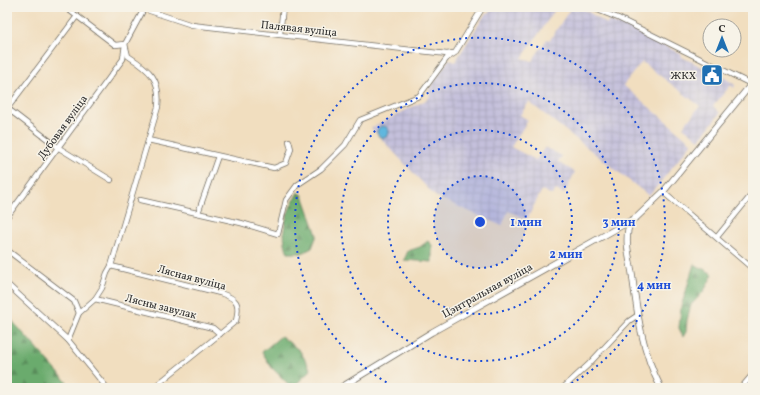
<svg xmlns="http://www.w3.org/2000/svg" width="760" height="395" font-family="Vollkorn,serif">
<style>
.industrial{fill:url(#industrial-grid)}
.forest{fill:url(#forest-firs);stroke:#4b6b4c}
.water{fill:url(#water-ripples);stroke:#467184}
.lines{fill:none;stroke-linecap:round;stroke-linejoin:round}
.minor-casing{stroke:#706a5f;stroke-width:6}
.tertiary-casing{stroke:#706a5f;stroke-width:7}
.minor{stroke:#fff;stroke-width:4.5}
.tertiary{stroke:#fff;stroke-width:5.5}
.ring{fill:none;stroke:#1d4ed8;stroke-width:2;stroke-dasharray:2 4}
.labels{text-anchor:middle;stroke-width:3;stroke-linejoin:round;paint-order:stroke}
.street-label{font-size:11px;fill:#2b2b2b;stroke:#f7f3e8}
.poi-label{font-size:11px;fill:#2b2b2b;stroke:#f7f3e8;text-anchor:end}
.centre{fill:#1d4ed8;stroke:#f7f3e8;stroke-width:2}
.ring-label{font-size:12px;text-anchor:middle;font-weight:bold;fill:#1d4ed8;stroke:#f7f3e8;stroke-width:3;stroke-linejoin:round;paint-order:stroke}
</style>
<defs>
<pattern id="industrial-grid" width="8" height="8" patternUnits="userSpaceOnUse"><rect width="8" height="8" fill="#c4c0db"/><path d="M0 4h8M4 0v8" fill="none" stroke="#a9a5bc"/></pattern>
<pattern id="forest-firs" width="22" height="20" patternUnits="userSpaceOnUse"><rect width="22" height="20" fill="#6bab6d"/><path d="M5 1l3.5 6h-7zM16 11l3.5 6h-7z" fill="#588b5a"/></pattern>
<pattern id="water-ripples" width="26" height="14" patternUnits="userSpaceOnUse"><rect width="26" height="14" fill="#61b7de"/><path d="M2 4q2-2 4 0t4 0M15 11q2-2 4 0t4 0" fill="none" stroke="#5095b4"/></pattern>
</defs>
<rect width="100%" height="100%" fill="#f7f3e8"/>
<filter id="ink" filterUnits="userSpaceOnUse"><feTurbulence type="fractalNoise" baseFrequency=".025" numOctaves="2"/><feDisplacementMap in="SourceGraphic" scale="8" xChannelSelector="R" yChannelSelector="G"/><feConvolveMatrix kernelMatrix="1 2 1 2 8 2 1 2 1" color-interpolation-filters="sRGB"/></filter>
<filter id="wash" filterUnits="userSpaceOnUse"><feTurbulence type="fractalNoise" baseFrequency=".012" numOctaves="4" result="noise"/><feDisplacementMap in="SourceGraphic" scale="16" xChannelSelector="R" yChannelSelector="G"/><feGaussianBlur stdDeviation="0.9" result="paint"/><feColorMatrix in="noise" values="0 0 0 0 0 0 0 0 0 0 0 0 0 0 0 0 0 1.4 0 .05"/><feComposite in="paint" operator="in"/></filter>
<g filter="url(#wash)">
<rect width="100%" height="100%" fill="#f1debf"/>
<polygon class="industrial" points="493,7 557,7 522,58 532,61 547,39 550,40 570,9 581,7 607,24 609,20 617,25 621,24 681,54 682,57 716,74 718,73 735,85 734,88 731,85 713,106 720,113 699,140 683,127 700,106 642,62 624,84 623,85 692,143 649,196 529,102 520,115 528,120 511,147 536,160 545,147 562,156 558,162 575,172 564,194 556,190 552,195 542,190 527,219 508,211 502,226 435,196 371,128 428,99 430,96 429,90 449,59 455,62 486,13 488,14"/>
<g class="forest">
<path d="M298 192 303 195 317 235 312 248 302 253H288C279 230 287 212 298 192Z"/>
<polygon points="428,241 432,245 432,262 404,260 408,251 420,247"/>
<polygon points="694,264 713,274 704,291 691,305 687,320 686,332 683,337 679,328 681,307"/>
<polygon points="7,315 72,388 7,388"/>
<polygon points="281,336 300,351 311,370 292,388 272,368 262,352"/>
</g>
<circle class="water" cx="383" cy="132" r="6"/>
</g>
<g filter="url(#ink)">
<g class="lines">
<g class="minor-casing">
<g id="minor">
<path d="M65 7 115 45 125 44 128 56C150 70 161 79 158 107L111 266 107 273 102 288 95 299 79 313 68 340"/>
<polyline points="590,7 618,18 751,84"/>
<polyline points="144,9 192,25 447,54 453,53"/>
<polyline points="280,34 283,7"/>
<polyline points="7,108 59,148 111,180"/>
<polyline points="7,109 77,16"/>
<polyline points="148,140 274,168 286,163 291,149 289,141"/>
<polyline points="663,192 753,269"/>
<polyline points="140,200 241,223 278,234 286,200 297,185 321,169 345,145 360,120 419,96 447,58 455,53 483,7"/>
<polyline points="198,213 218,156"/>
<polyline points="7,217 123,59 125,44 145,7"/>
<polyline points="717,237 753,193"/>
<polyline points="7,250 74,301 79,313"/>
<path d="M111 266 220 293C238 299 240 303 236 321L153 388"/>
<polyline points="7,284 68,340 107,388"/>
<polyline points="95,299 213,328 220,334"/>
<polyline points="563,388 588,365 629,321 638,315"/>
<polyline points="741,388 753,374"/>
</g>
</g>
<g class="tertiary-casing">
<g id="tertiary">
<path d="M630 222C624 239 629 256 632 273 637 313 642 352 661 388"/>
<polyline points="340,388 432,332 637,217 663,192 753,82"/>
</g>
</g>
<use href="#minor" class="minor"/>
<use href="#tertiary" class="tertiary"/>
</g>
</g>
<circle cx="480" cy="222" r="46" fill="#1d4ed8" fill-opacity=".12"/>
<g class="ring">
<circle cx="480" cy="222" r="46"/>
<circle cx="480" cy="222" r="92"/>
<circle cx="480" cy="222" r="139"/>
<path d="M397 388A185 185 0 1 1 563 388"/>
</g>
<defs>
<g id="civic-square" transform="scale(1.15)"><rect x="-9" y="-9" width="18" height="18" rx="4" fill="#1f6fb2" stroke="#f7f3e8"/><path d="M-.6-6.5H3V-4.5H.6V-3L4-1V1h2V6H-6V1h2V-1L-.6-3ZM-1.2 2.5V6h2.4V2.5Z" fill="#fff"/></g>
</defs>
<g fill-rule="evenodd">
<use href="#civic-square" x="712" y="75"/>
</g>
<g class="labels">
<g class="street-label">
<text transform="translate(299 28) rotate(6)" y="4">Палявая вуліца</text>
<text transform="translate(62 127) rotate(-54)" y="4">Дубовая вуліца</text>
<text transform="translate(192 277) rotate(15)" y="4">Лясная вуліца</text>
<text transform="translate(487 290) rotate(-29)" y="4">Цэнтральная вуліца</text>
<text transform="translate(161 306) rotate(14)" y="4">Лясны завулак</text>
</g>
<g class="poi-label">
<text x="696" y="79">ЖКХ</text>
</g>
</g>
<circle cx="480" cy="222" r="6" class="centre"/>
<g class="ring-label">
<text x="526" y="226">1 мин</text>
<text x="619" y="226">3 мин</text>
<text x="566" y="258">2 мин</text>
<text x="654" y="289">4 мин</text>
</g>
<rect width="760" height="395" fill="none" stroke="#f7f3e8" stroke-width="24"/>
<g transform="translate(722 38)"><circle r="19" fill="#f7f3e8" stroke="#a5a39c"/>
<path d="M0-3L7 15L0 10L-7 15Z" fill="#1f6fb2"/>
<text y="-6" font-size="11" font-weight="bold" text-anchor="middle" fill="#2b2b2b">С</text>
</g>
</svg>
